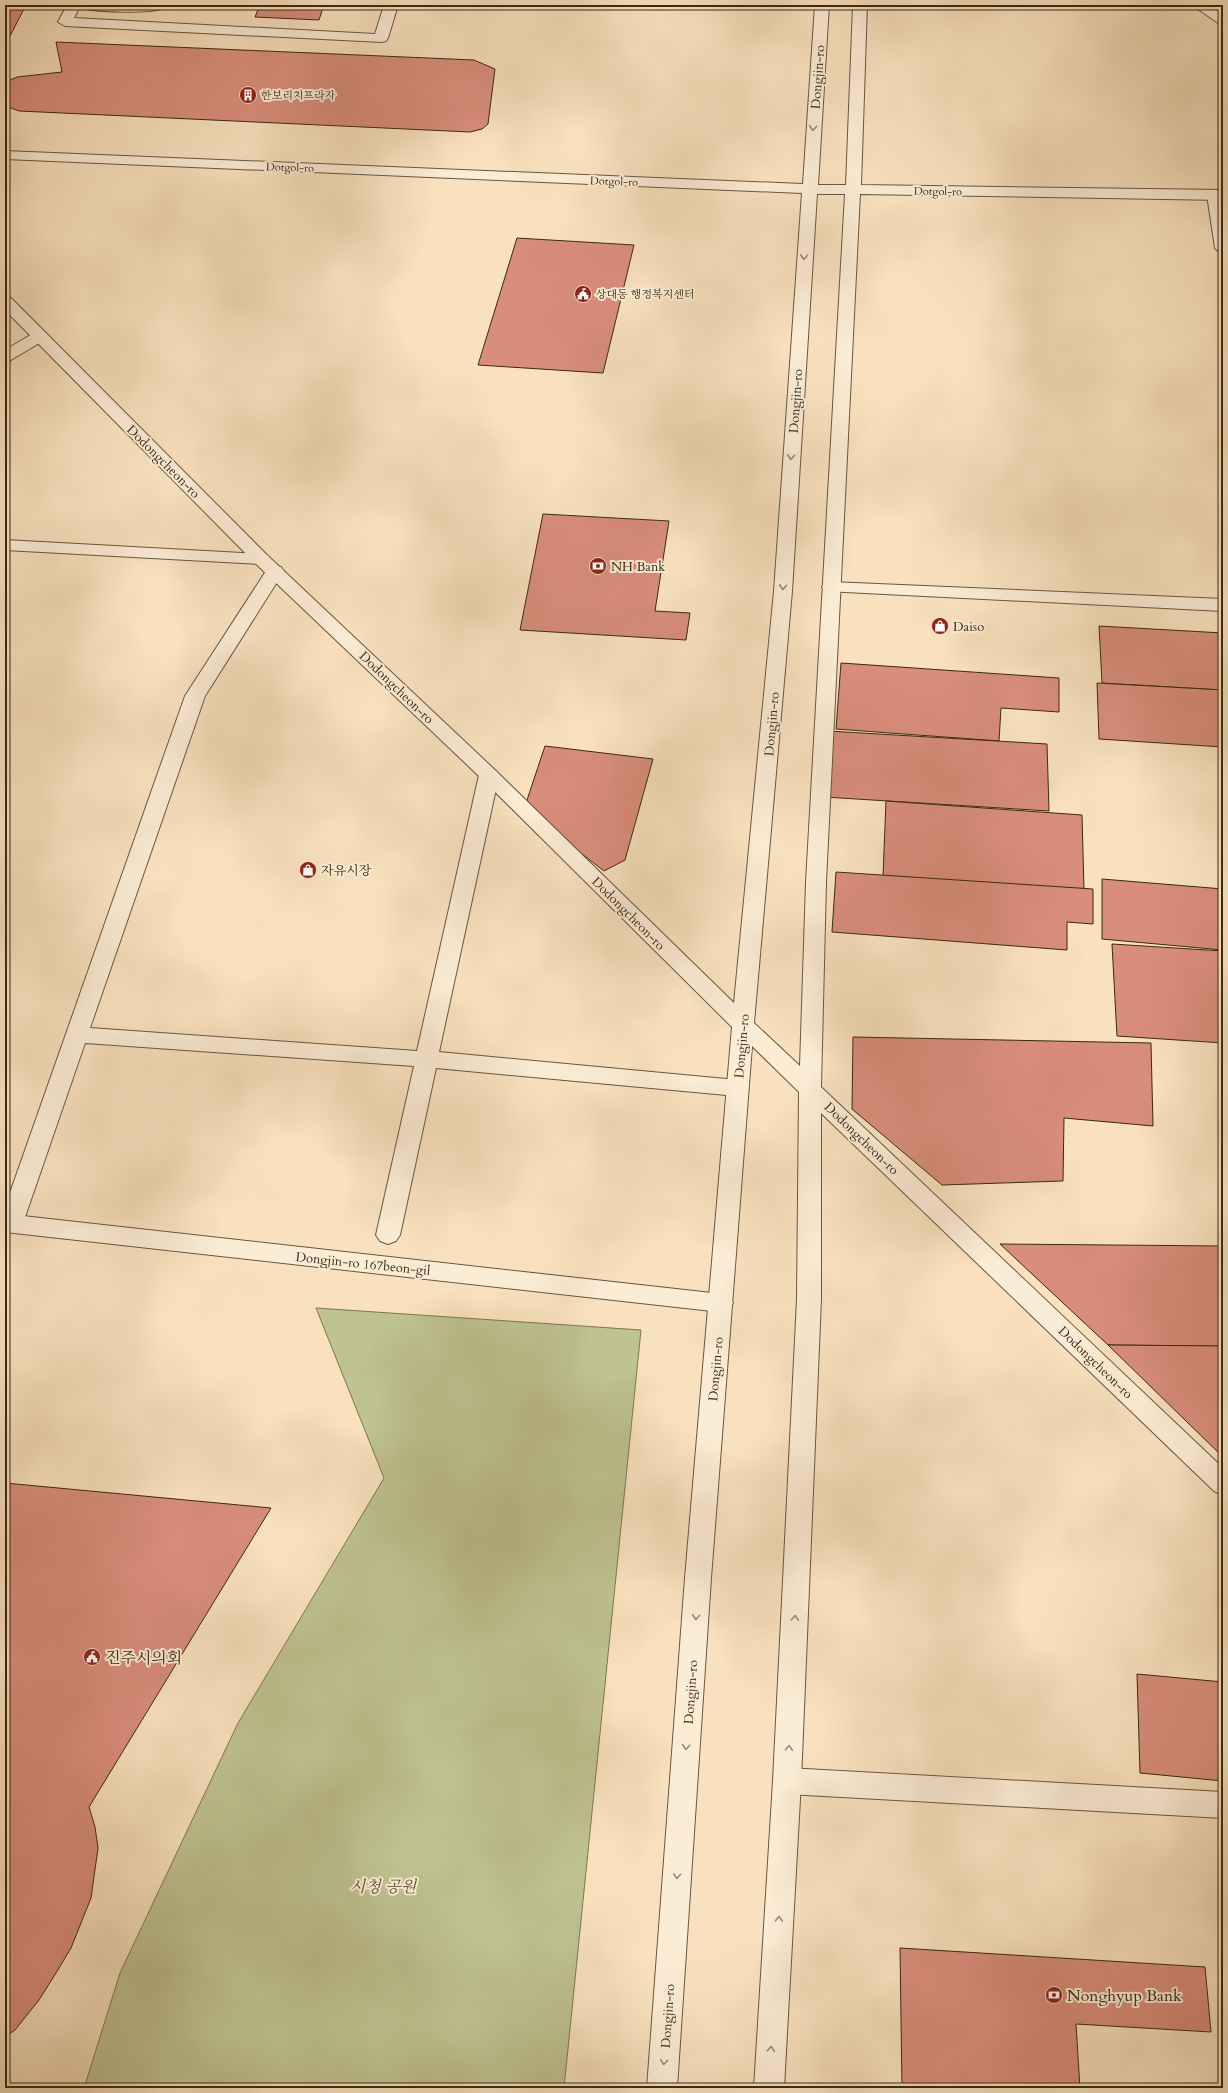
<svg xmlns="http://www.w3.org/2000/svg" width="1228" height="2093" font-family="Cardo,'Noto Serif KR',serif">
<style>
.green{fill:#bfc291;stroke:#7c7652}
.building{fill:#d98d7c;stroke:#392913}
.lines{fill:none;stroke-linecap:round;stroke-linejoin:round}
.service-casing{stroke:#69573e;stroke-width:2}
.minor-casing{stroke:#69573e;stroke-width:2}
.tertiary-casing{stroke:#69573e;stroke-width:2}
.service{fill:#fbecd5;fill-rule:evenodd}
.minor{fill:#fbecd5;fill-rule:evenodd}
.tertiary{fill:#fbecd5;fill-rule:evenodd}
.oneway{stroke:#9a8a74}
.labels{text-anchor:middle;stroke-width:4;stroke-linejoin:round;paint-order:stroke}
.far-poi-label{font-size:11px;fill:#392913;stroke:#fbecd5;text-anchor:start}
.far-street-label{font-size:11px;fill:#392913;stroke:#fbecd5}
.street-label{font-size:13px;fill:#392913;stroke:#fbecd5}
.poi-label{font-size:13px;fill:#392913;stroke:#fbecd5;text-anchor:start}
.near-poi-label{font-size:16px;fill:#392913;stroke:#fbecd5;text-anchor:start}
.near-park-label{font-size:16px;font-style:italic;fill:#5a4f32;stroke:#fbecd5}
</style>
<rect width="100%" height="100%" fill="#f9e1bf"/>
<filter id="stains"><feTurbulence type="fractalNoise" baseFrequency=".005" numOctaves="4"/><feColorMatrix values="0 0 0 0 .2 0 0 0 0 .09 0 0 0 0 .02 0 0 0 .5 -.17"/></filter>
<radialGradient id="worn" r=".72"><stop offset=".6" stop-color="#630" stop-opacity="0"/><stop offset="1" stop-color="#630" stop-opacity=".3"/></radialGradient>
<polygon class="green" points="316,1308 641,1330 564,2088 84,2088 120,1973 238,1723 384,1478"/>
<g class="building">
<polygon points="5,5 26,5 10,36 5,36"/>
<polygon points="260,5 324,5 319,20 255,17"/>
<polygon points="56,42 474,60 495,69 488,124 482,129 470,132 19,111 5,106 5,85 8,81 17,77 62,72"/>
<polygon points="517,238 634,245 603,373 478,365"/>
<polygon points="543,514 669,521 655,611 690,613 686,640 520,630"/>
<polygon points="1099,626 1223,633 1223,690 1102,683"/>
<polygon points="841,663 1059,678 1059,712 1001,708 999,741 836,729"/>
<polygon points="1097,683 1223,690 1223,747 1099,739"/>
<polygon points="828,731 1047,744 1049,811 824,797"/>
<polygon points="545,746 653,759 625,860 604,871 524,809"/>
<polygon points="886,801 1082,815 1084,890 883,876"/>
<polygon points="836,872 1093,889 1093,924 1067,922 1067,950 832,932"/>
<polygon points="1102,879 1223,889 1223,950 1102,939"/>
<polygon points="1112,944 1223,951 1223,1043 1117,1036"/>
<polygon points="853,1037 1151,1043 1153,1126 1064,1118 1063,1181 942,1185 852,1109"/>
<polygon points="1000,1244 1223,1246 1223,1346 1108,1345"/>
<polygon points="1108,1345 1223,1346 1223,1457"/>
<polygon points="5,1483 271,1508 89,1807 95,1827 98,1848 91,1898 71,1948 56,1973 39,2000 15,2030 5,2037"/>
<polygon points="1137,1674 1223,1682 1223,1781 1140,1773"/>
<polygon points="900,1948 1205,1967 1211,2032 1076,2024 1080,2088 902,2088"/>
</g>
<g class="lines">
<g class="service-casing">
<g id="service">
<path d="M67 5H168C160 16 93 11 79 8L74 18 375 34 384 5H398L388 38 386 41 381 42 65 26 58 22Z"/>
<polygon points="275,566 281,567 284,571 205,696 90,1028 417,1051 479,775 482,771 489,769 496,771 499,775 439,1052 737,1080 745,1082 748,1088 745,1094 737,1096 436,1068 400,1235 396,1241 388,1244 380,1241 376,1235 414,1066 85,1043 23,1223 19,1229 11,1232 5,1230 5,1207 185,696 266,571 269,567"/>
</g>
</g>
<g class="minor-casing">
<g id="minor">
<polygon points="1192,5 1208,5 1223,14 1223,24 1218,23"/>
<polygon points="1215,190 1220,192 1223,198 1223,253 1218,251 1215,248 1207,195 1210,192"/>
<polygon points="40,331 46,333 48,336 46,339 11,360 5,362 5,350 34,333"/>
<polygon points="5,540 261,554 267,555 270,559 267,563 261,564 5,550"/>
<polygon points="831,582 1223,599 1223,611 825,591 822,587 825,583"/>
<polygon points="5,1214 721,1294 730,1296 733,1303 730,1310 721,1312 5,1232"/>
<polygon points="787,1768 1223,1792 1223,1818 787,1794 777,1790 773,1781 777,1772"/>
</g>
</g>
<g class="tertiary-casing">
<path id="tertiary" d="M815 5H829L818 185H846L853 5H867L861 185 1223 190V200L860 194 826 882 821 1087 1223 1468V1495L1214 1491 821 1113V1299L801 1781 784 2088H754L773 1781 797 1299 799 1092 752 1046 711 1578 677 2088H647L685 1578 732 1027 482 779 255 563 5 310V296L11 298 267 555 496 771 734 1003 774 591 802 193 5 159V151L803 184ZM817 194H845L806 882 800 1066 754 1023 792 591Z"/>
</g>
<use href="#service" class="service"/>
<use href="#minor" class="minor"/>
<use href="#tertiary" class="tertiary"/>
</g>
<defs><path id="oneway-chevron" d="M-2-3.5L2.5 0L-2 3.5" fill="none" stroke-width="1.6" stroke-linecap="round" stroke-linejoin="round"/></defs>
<g class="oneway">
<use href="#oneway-chevron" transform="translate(813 128) rotate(94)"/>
<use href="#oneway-chevron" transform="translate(804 257) rotate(94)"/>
<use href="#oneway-chevron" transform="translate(791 457) rotate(94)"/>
<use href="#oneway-chevron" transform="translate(783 587) rotate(94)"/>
<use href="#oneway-chevron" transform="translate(696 1617) rotate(94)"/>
<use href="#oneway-chevron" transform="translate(795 1618) rotate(-87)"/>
<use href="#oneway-chevron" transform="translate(686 1747) rotate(94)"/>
<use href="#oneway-chevron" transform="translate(789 1748) rotate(-87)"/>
<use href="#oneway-chevron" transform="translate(677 1876) rotate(94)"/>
<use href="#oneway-chevron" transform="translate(779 1919) rotate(-87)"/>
<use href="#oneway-chevron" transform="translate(771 2049) rotate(-87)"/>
<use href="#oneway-chevron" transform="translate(664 2062) rotate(94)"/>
</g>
<defs>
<g id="building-disc" transform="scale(0.9)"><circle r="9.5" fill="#8f2418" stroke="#fbecd5"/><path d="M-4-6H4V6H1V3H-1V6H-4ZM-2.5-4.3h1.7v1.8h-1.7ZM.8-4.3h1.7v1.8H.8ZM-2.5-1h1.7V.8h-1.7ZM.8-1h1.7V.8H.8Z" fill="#fff"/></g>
<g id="civic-disc" transform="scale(0.9)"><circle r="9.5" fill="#8f2418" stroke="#fbecd5"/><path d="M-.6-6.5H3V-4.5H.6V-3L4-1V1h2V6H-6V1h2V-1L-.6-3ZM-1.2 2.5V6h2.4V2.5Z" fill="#fff"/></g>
<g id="bank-disc" transform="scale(0.9)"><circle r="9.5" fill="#8f2418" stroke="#fbecd5"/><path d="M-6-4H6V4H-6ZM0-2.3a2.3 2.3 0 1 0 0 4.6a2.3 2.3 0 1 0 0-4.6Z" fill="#fff"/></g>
<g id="shop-disc" transform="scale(0.9)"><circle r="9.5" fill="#8f2418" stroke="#fbecd5"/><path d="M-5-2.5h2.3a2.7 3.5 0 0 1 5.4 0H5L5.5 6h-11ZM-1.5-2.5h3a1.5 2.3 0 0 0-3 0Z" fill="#fff"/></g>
</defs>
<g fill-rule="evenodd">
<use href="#building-disc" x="248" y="95"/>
<use href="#civic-disc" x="583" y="294"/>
<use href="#bank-disc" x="598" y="566"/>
<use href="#shop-disc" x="940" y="626"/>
<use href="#shop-disc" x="308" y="870"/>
<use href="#civic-disc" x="92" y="1657"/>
<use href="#bank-disc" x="1054" y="1995"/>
</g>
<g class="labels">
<g class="far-poi-label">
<text x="261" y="99">한보리치프라자</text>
<text x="596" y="298">상대동 행정복지센터</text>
</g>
<g class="far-street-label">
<text transform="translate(290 167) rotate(2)" y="4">Dotgol-ro</text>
<text transform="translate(614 181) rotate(2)" y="4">Dotgol-ro</text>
<text transform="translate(938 191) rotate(1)" y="4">Dotgol-ro</text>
</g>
<g class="street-label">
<text transform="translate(817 77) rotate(-86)" y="5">Dongjin-ro</text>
<text transform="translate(795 401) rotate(-86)" y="5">Dongjin-ro</text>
<text transform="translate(164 461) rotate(45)" y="5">Dodongcheon-ro</text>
<text transform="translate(397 687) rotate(44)" y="5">Dodongcheon-ro</text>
<text transform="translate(771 724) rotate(-85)" y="5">Dongjin-ro</text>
<text transform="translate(629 913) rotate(45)" y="5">Dodongcheon-ro</text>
<text transform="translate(741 1046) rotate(-85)" y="5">Dongjin-ro</text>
<text transform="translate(862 1138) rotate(44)" y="5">Dodongcheon-ro</text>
<text transform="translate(363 1263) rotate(6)" y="5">Dongjin-ro 167beon-gil</text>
<text transform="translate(1096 1362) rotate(44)" y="5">Dodongcheon-ro</text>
<text transform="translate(715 1369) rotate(-85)" y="5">Dongjin-ro</text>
<text transform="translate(690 1692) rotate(-86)" y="5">Dongjin-ro</text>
<text transform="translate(667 2016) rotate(-86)" y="5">Dongjin-ro</text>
</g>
<g class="poi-label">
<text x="611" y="571">NH Bank</text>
<text x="953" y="631">Daiso</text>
<text x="321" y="875">자유시장</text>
</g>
<g class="near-poi-label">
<text x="105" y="1663">진주시의회</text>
<text x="1067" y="2001">Nonghyup Bank</text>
</g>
<g class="near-park-label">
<text x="383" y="1892">시청 공원</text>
</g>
</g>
<rect width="1228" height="2093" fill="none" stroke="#f9e1bf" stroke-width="20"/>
<rect x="6" y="6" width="1216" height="2081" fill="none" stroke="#392913" stroke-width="2"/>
<rect x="10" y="10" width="1208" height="2073" fill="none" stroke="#392913"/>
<rect width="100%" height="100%" filter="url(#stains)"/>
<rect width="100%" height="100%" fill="url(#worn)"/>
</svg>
